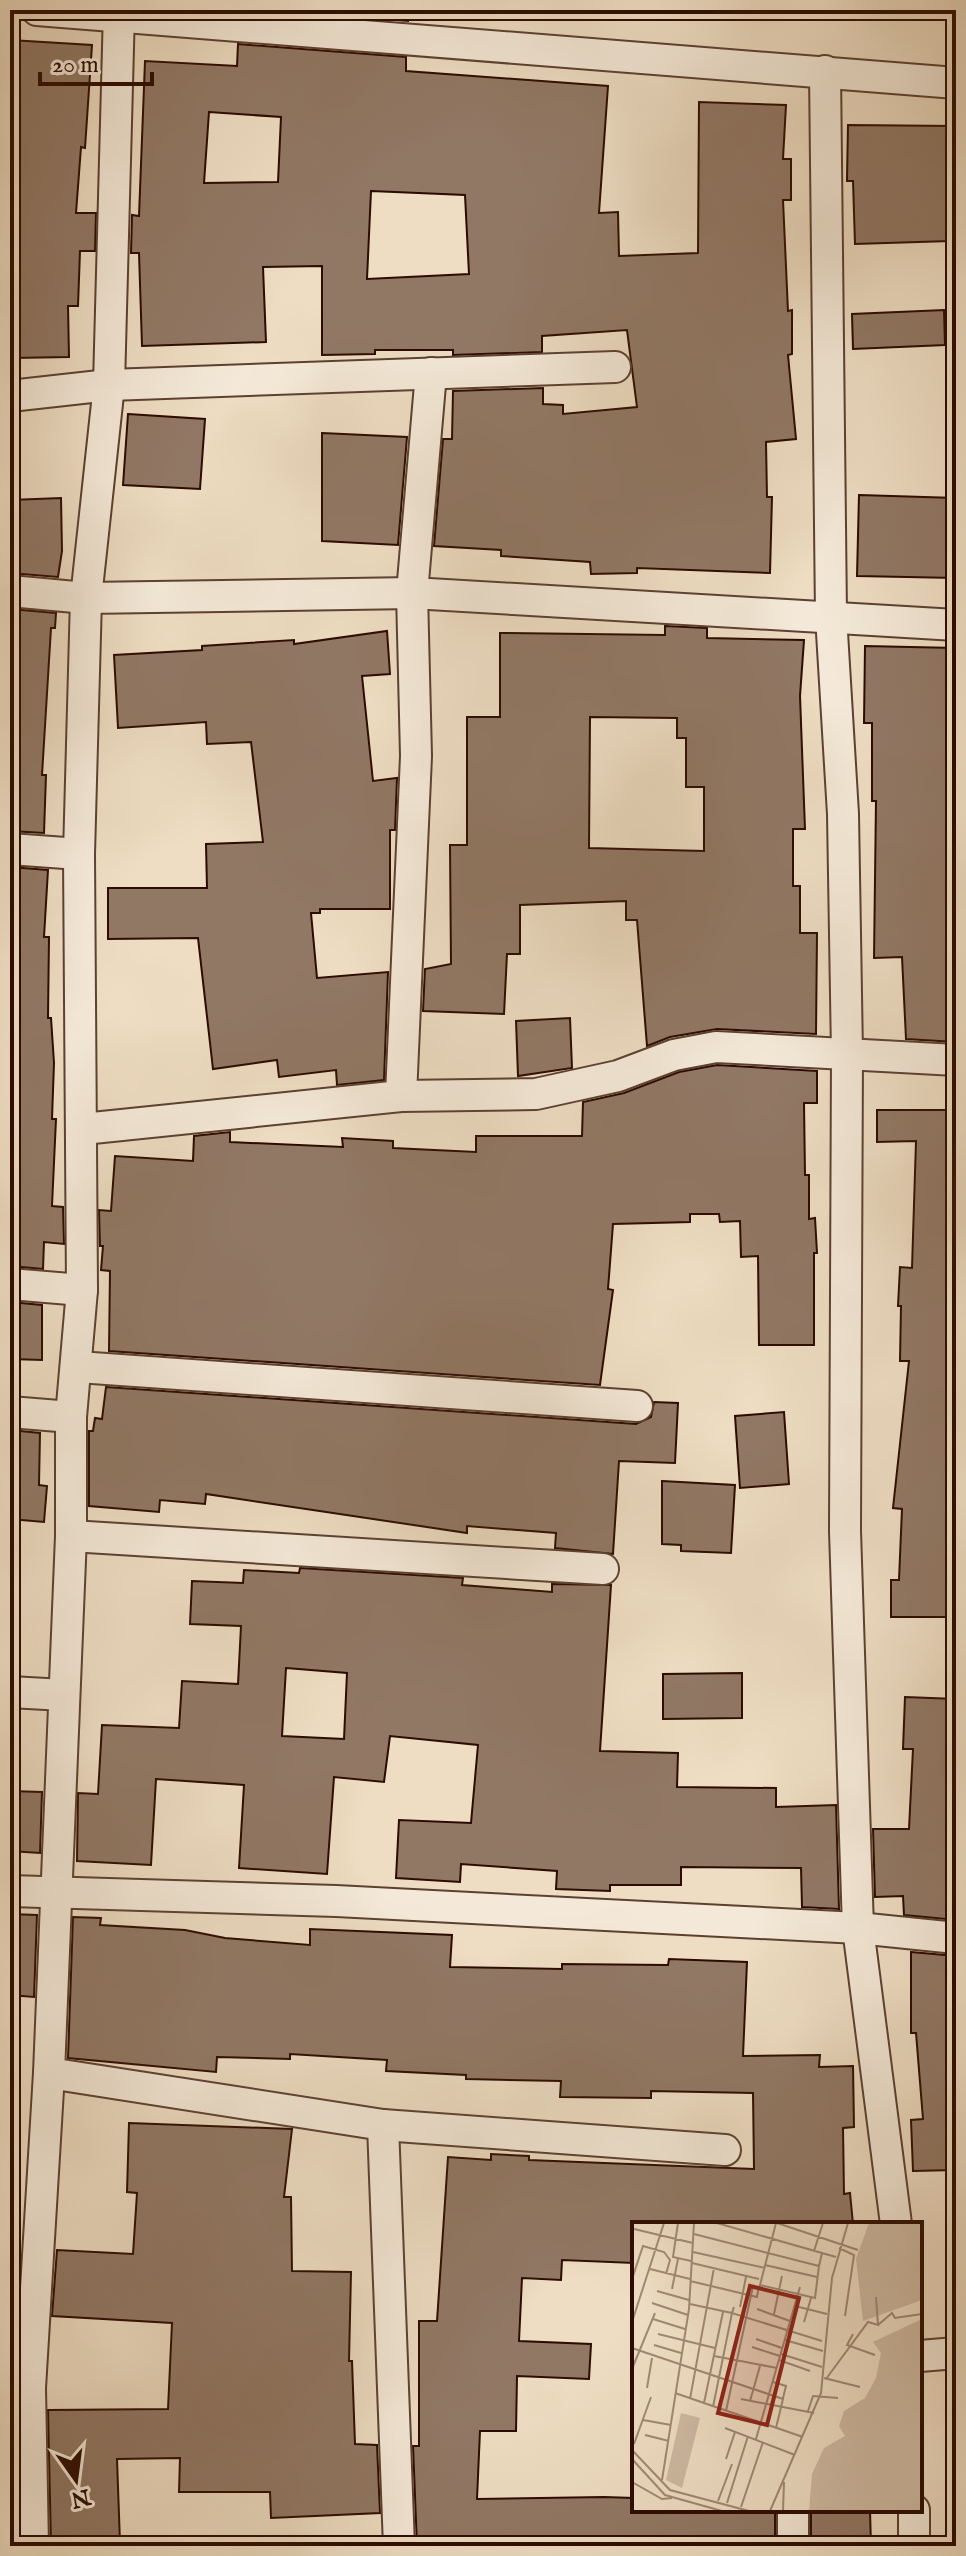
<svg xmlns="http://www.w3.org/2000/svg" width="966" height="2556" font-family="'IM FELL English',serif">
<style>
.building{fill:#917865;stroke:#2c0b00;stroke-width:2;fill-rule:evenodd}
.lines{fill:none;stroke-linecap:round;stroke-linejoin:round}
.street-casing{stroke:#5c4031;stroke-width:34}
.street{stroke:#f4e9d8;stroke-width:30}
.inset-road{fill:none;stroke:#a08975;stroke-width:2}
.view{fill:#8f2418;fill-opacity:0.15;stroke:#8f2418;stroke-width:4}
.inset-edge{fill:none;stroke:#2c0b00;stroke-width:4}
</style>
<rect width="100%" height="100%" fill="#eeddc3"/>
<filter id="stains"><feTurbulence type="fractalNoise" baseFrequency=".0025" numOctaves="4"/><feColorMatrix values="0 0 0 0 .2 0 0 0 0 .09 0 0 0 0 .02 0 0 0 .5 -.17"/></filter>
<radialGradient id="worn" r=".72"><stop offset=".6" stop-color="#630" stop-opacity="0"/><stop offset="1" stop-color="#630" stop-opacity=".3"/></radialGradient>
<g class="building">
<polygon points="264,10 408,10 408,21"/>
<polygon points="10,40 92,45 85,148 81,147 76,213 96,213 95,251 80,251 78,306 68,306 69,357 13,358"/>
<path d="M238 44 406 57V71L608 86 599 213 618 212 619 256 698 253 699 102 786 105 783 159H791V200H783L788 311 792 310V354L788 355 796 439 766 442 767 497H772L770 573 637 568V573L591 574 590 562 501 556V550L434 546 443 439H452L453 391 543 388V404L563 405V414L637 407 627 330 542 336V352L453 355V350H375V354L322 355V266L263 267 266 342 142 346 139 253H131L132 215 139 216 145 61 237 66ZM209 112 281 117 278 182 204 183ZM371 191 465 195 469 274 367 279Z"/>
<polygon points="848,125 956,126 956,182 948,182 950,241 855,244 853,181 847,181"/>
<polygon points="944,310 945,345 853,349 852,314"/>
<polygon points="128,414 205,419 200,489 123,485"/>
<polygon points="322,433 407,437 398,545 322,541"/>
<polygon points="859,495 956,498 956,578 857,576"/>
<polygon points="61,498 62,551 58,577 10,573 10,500"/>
<polygon points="10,609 56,613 55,628 51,628 42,775 46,775 44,833 10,831"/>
<path d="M665 626 707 628V638L804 640 800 696 805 829H793V886H800V933H817L816 1034 717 1029 670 1037 647 1046 637 920H626V901L520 905V954H507L504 1014 423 1011 425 969 451 964 450 845H467V717H500V633L665 635ZM590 717 677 718V738H686V787H704V851L589 848Z"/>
<polygon points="387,631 390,674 362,676 373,781 397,778 395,830 390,830 390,909 320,909 320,913 311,913 317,978 388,972 384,1080 337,1085 336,1070 279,1077 277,1060 213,1069 198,938 108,939 108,888 207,888 206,844 263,842 251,742 207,744 206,722 118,728 114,655 202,650 202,646 294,640 294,644"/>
<polygon points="865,646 956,648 956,1042 906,1039 902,957 874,958 876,801 872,801 872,723 864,723"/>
<polygon points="10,867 48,870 44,937 49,937 48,1018 51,1018 54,1063 52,1119 56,1119 52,1206 63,1207 64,1244 44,1242 43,1269 10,1266"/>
<polygon points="570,1018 572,1068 518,1076 516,1021"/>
<polygon points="717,1065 817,1071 817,1103 804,1103 805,1175 809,1175 809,1219 815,1218 817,1253 814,1253 814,1345 759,1345 758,1256 741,1257 740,1221 720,1222 719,1214 690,1214 690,1222 613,1224 608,1289 613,1290 600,1385 109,1351 110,1271 101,1270 103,1246 100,1246 99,1210 111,1211 115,1156 193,1161 194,1136 230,1132 230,1142 343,1147 342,1138 393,1141 393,1148 476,1152 476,1136 582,1136 583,1102 624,1093 679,1072"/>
<polygon points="877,1110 956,1110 956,1617 891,1617 891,1580 899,1580 902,1509 893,1508 909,1361 900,1361 901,1306 898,1306 900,1267 912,1268 916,1141 877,1142"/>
<polygon points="10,1302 42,1305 42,1360 10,1359"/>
<polygon points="106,1387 636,1424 651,1417 654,1402 678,1403 675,1463 619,1461 613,1554 555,1548 556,1533 467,1526 467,1533 206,1494 205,1504 160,1500 159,1512 89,1506 89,1431 93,1431 95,1418 102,1419"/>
<polygon points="784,1412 789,1484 740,1488 735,1416"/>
<polygon points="10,1430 40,1433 39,1485 47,1486 44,1522 10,1519"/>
<polygon points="662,1481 735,1485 731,1553 681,1551 681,1545 662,1544"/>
<path d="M300 1568 463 1578 462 1585 552 1592V1584L611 1585 600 1751 678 1753 677 1787 776 1788V1807L836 1805 839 1909 802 1907 801 1868 681 1867V1885H610V1891L556 1889 557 1871 461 1864 460 1882 396 1878 399 1820 471 1823 478 1745 390 1736 384 1782 334 1777 327 1874 239 1868 244 1785 156 1779 151 1865 77 1861 78 1793 98 1794 102 1725 179 1728 182 1681 238 1684 241 1626 190 1624 192 1581 243 1583 244 1570 299 1573ZM286 1668 347 1673 344 1739 282 1736Z"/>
<polygon points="742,1673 742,1718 663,1719 663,1674"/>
<polygon points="905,1697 956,1699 956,1920 904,1915 903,1896 875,1897 873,1829 909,1829 913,1749 903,1749"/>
<polygon points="10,1791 42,1792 40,1853 10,1851"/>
<polygon points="10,1914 37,1915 34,1997 10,1995"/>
<polygon points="73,1917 101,1918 100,1925 185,1930 225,1938 310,1945 310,1929 452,1935 450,1967 562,1969 562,1964 668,1965 669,1959 747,1962 743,2056 820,2055 819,2067 853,2066 854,2127 843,2128 844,2194 850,2193 853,2224 634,2224 634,2263 562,2260 561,2280 522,2278 519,2341 591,2344 589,2379 517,2376 516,2431 480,2431 477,2499 604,2497 634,2498 634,2510 775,2510 775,2546 417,2546 413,2446 419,2446 419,2321 437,2321 448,2157 491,2160 491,2154 529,2156 529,2160 754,2169 753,2093 651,2091 651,2098 560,2097 561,2081 466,2079 466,2075 386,2071 387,2060 290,2054 290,2059 217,2057 216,2072 68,2058"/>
<polygon points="911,1952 956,1956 956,2170 913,2171 911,2120 923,2119 916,2033 911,2033"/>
<polygon points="129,2123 292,2129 284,2197 291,2197 292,2271 351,2272 349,2361 352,2361 355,2444 377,2445 380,2513 271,2518 270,2492 179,2492 180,2458 117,2459 120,2543 51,2545 48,2410 168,2409 172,2323 52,2316 57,2250 133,2254 137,2193 127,2192"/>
<polygon points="811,2510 870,2510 871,2546 811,2546"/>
</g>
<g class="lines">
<g class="street-casing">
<g id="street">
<polyline points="37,10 956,83"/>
<polyline points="825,71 831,616 843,814 847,1054 845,1531 858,1928 896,2224"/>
<polyline points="10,396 109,385 615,367"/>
<polyline points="10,591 86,598 412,593 956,625"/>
<polyline points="10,849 79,854"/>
<polyline points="401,1096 416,756 412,593 431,373"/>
<polyline points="83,1129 401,1096 536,1094 618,1076 674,1055 716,1047 956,1060"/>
<polyline points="10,1284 82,1290"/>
<polyline points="78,1367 637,1406"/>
<polyline points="10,1412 71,1417"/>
<polyline points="71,1536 603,1569"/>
<polyline points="10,1692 64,1695"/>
<polyline points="10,1891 336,1901 858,1928 956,1938"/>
<polyline points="49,2073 383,2125 725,2150"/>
<polyline points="383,2125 399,2546"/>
<polyline points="920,2356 956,2353"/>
<polyline points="914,2510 914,2546"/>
<polyline points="33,2546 30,2388 49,2073 71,1536 71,1417 82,1290 79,854 86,598 109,385 119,10"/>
<polyline points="793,2546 793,2510"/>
</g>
</g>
<use href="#street" class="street"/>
</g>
<g transform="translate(632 2222)">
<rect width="290" height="290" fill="#eeddc3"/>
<path d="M237 1H290V78L231 99 224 37ZM290 97V289H177L180 252 192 226 213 214 207 204 212 189 233 176 244 156 249 131 241 120ZM49 191 68 196 50 266 34 258Z" fill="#cdb9a2"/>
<path class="inset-road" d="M46 1 41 35 59 39M85 1 204 35M144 1 128 63 183 76 187 44M145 1 226 28M2 7 61 21M62 12 187 44 190 31M207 26 222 33 213 94M182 29 191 1M61 30 133 46M60 41 127 57M133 43 185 55M18 47 58 57M0 57 11 24 32 30 38 38 34 52M58 59 125 75 127 64M40 67 46 37M25 69 57 78M20 81 56 93M58 82 100 91 102 85M163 84 195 92M108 85 114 55M125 87 158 99M142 92 150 54M21 97 53 107M0 100 32 1M172 100 179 76M246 103 260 91 263 96 290 92M26 112 83 126M221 112 215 123 243 133M124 117 150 126M153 118 191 129M22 123 49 131M120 125 148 134M0 126 151 177 144 206M149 132 190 145M82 134 145 146M147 138 178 149M0 147 23 91M192 156 228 165M194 157 236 100 246 103 244 75M141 160 154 164 151 176M15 166 20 136M43 171 171 215M58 177 82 46M109 177 182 191M118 179 128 144M72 181 91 90M81 185 100 91 190 119M94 189 121 64M176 189 181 174 206 176M11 198 39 203M93 206 163 233M13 213 37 219M124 217 168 65M2 222 19 175M0 228 38 268 117 289M0 237 33 273 90 289M94 237 103 210M30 258 57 87 62 1M0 260 30 277 40 276M86 279 100 242M95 281 116 214M109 285 131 220M138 289 189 171 200 56 216 1M151 289 152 260"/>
<path class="view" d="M118 64 167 76 135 203 86 191Z"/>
<rect width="290" height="290" class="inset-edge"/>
</g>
<rect width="966" height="2556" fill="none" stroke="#eeddc3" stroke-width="40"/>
<rect x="12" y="12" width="942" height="2532" fill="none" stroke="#2c0b00" stroke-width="4"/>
<rect x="20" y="20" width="926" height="2516" fill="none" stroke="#2c0b00" stroke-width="2"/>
<g transform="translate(76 2480) rotate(166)" stroke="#f4e9d8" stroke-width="6" paint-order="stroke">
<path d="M0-6L14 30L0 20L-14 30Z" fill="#2c0b00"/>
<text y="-12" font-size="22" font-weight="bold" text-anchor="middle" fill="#2c0b00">N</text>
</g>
<path d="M40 72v12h112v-12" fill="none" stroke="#2c0b00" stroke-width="4"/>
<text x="52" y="72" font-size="24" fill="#2c0b00" stroke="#f4e9d8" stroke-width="6" paint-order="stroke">20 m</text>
<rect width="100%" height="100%" filter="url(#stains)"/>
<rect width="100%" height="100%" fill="url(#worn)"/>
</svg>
